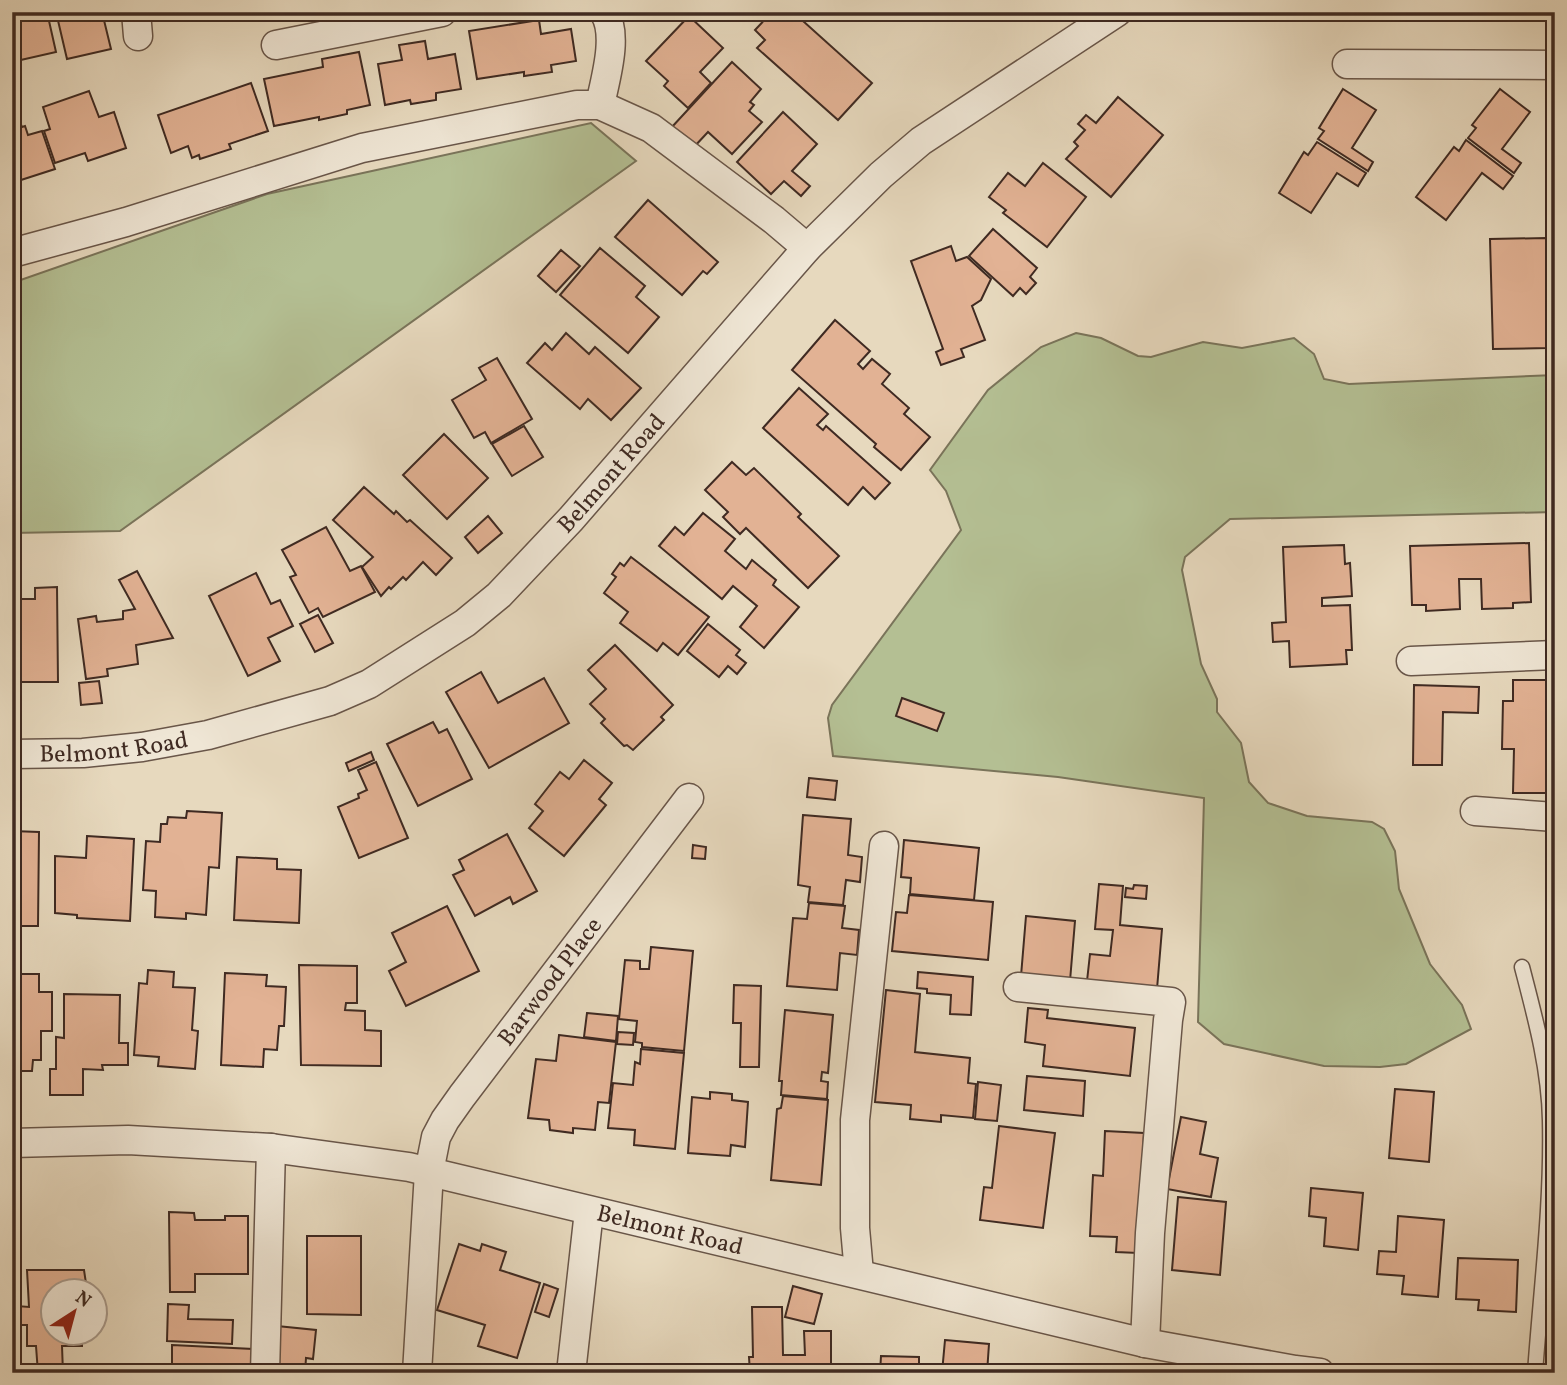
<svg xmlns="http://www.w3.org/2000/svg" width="1567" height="1385" font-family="Vollkorn,serif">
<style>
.green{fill:#b4bf93;stroke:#7a745a;stroke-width:2}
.building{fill:#e2b294;stroke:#3f2a22;stroke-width:2}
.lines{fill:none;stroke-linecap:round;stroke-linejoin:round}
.service-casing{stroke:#695649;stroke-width:17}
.minor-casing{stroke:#695649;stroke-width:31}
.service{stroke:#efe6d5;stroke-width:14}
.minor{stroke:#efe6d5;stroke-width:28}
.labels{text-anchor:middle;stroke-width:6;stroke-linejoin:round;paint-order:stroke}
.street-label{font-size:24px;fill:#3f2a22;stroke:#efe6d5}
</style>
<rect width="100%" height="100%" fill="#e7d9be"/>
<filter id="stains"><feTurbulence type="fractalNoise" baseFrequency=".00286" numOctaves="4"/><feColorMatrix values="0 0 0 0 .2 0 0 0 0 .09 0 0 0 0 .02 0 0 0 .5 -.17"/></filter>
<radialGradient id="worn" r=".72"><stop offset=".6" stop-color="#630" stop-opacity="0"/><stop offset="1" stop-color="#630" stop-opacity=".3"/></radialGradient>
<g class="green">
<polygon points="591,123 636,161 120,531 12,533 12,283 267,194"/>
<polygon points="1076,333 1101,338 1138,356 1151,357 1203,342 1242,348 1294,338 1314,354 1324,379 1349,384 1555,375 1555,512 1230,519 1185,557 1182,570 1201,664 1217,699 1217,712 1241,743 1249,782 1268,803 1307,816 1372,822 1384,829 1395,851 1399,889 1430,964 1462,1005 1471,1029 1406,1064 1380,1067 1324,1066 1224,1044 1198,1022 1204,798 1058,777 833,756 828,718 832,705 961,530 946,491 930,470 988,390 1041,347"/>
</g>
<g class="building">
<polygon points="12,12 47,12 56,52 12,62"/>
<polygon points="56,12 102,12 111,49 67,59"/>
<polygon points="160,12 220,12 161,19"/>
<polygon points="772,12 781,12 785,16 788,12 793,12 872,83 838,120 757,48 765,40 755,30"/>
<polygon points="974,12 989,12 978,19"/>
<polygon points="689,16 723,48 700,72 711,83 688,108 664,86 668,81 646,61"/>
<polygon points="539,20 541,34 571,29 576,61 551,65 552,72 524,76 524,72 477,79 469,31"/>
<polygon points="425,41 428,59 455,54 461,89 436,93 436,100 411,104 410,100 385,105 378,64 402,60 399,45"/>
<polygon points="359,52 370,105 347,110 347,114 319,120 319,117 274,126 264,79 323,67 322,59"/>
<polygon points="732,62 761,89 750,102 754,105 749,111 762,122 732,154 708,132 693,148 671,128"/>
<polygon points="251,83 268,131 229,144 231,149 200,159 199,155 192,158 188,146 171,153 158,115"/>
<polygon points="1343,89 1376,110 1352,148 1373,162 1368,171 1318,139 1324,131 1319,128"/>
<polygon points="1500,89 1530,112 1502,149 1521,163 1514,173 1468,138 1476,128 1472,125"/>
<polygon points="89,91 99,117 114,112 126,148 88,161 85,153 55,163 44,131 50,129 43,107"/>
<polygon points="1118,97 1163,135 1111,197 1066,159 1078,146 1074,142 1085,130 1078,124 1086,115 1096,123"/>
<polygon points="15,109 22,127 25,126 28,135 42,131 55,169 21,180 19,176 12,178 12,110"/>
<polygon points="783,112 817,144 792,171 810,186 801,196 784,181 771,194 737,162"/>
<polygon points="1466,140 1513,176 1503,189 1482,173 1446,220 1416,197 1454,147 1459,151"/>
<polygon points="1317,142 1366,173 1358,186 1337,173 1311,213 1279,193 1304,152 1308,155"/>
<polygon points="1043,163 1086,197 1047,247 1003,213 1006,210 989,197 1008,173 1025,186"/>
<polygon points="648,200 718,262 707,274 703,271 682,295 615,237"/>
<polygon points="993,229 1037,268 1030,277 1036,283 1026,294 1020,288 1013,296 969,256"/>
<polygon points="1546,238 1546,280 1554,280 1554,303 1547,303 1548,348 1493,349 1490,239"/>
<polygon points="951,246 956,261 967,257 991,279 981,300 972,306 985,340 961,349 964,357 941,365 936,352 943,349 911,261"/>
<polygon points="600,248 645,286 636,297 659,317 628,353 560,295"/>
<polygon points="561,250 580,266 556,292 538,276"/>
<polygon points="835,320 870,351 858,364 863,369 872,359 890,374 882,384 909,408 904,414 930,437 901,470 874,447 876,444 792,370"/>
<polygon points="566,333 589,354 595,347 641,388 611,420 588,399 580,409 527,363 545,343 552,350"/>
<polygon points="497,358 532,419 491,443 485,432 474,438 452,400 486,380 479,368"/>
<polygon points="799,388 828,414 817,425 823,430 826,426 890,483 875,499 863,487 848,505 763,428"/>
<polygon points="524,426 543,457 512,476 492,444"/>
<polygon points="444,434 488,478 447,519 403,475"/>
<polygon points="732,462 746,475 754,468 801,514 798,517 839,556 808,588 746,528 740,534 723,517 728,512 705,490"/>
<polygon points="364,487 394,514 396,511 407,522 410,520 452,558 436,575 423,562 406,580 403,577 391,589 389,587 381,596 362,567 373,557 333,520"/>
<polygon points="703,513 735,539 725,551 746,569 752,560 776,580 773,585 799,607 764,648 740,627 757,606 733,586 722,599 659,546 675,527 684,535"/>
<polygon points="488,516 502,533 478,553 465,537"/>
<polygon points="326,527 350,571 361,566 375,592 323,617 318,608 309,613 290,577 296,575 282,550"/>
<polygon points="1546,541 1555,541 1555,599 1549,599"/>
<polygon points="1529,543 1531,602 1513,603 1513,608 1482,609 1481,579 1459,579 1460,609 1426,611 1426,605 1412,605 1410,546"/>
<polygon points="1344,545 1345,564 1350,563 1352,596 1322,598 1322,606 1350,605 1352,650 1346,650 1347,664 1290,667 1289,641 1273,642 1272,623 1286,622 1283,547"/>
<polygon points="631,557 709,617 678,655 663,643 657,651 620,623 628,612 604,593 616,577 612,574 620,563 624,566"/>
<polygon points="137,571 173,638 136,645 138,664 107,669 108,676 86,679 78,619 96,616 97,622 123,619 123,611 135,609 119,580"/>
<polygon points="256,573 271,604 280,600 293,626 268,638 280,661 248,676 209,596"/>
<polygon points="57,587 58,682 13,682 12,599 35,599 35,588"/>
<polygon points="318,615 333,643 315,652 300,624"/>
<polygon points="708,624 740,650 736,655 746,663 737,674 728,666 719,677 687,651"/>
<polygon points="615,645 673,705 661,717 664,720 633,750 627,745 624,746 601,723 605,719 590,704 606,689 588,670"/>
<polygon points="481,672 498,703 544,678 569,723 489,768 446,692"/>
<polygon points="1513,680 1555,680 1555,793 1513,793 1514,749 1502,749 1503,701 1513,701"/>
<polygon points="99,681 102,703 81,705 79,683"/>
<polygon points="1414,685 1479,687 1478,713 1443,712 1442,765 1413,765"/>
<polygon points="902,698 944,713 937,731 896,716"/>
<polygon points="433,722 439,733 447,729 472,779 418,806 387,744"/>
<polygon points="371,752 374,760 349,771 346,763"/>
<polygon points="584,760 612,783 599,799 606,805 564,856 529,828 543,811 535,804 560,772 569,779"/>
<polygon points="376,762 408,838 359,858 338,807 359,798 358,794 367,790 358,770"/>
<polygon points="809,778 837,781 835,800 807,797"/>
<polygon points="187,811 222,813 219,868 209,867 206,915 186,913 186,919 155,917 156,891 143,890 146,841 160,842 161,824 167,824 168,817 186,818"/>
<polygon points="803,815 851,819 848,855 862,857 860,882 846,880 843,905 808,902 810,887 798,885"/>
<polygon points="12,831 39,832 38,926 12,926"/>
<polygon points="507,834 537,891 513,904 510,897 475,916 453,875 464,870 459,860"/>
<polygon points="87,836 134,839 130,921 77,918 77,915 55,913 55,856 86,858"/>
<polygon points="904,840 979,848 974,900 910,894 911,878 901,877"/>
<polygon points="693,845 706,847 705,859 692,858"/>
<polygon points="237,857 277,859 277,869 301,870 299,923 234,920"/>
<polygon points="1099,884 1123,886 1120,925 1162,929 1157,989 1087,981 1090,954 1110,956 1113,930 1095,929"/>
<polygon points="1134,885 1147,886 1146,899 1125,897 1126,888 1133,889"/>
<polygon points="909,895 993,902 988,960 892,951 896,912 907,913"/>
<polygon points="809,903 845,906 842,928 859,930 857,955 840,953 837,990 787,986 793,918 807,919"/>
<polygon points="447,906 479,971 406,1006 389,971 406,962 392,933"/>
<polygon points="1026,916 1075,921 1070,981 1021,976"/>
<polygon points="651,947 693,951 684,1051 642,1047 642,1043 635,1042 637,1021 619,1019 625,960 640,961 640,969 649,969"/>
<polygon points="299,965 357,966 357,1003 346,1003 345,1010 365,1011 365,1030 381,1031 381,1066 301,1065"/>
<polygon points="148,970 174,972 173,987 195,988 192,1030 198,1031 195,1069 158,1066 159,1057 134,1055 139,983 147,984"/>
<polygon points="918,972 973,977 971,1015 950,1014 951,995 927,993 927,989 917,988"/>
<polygon points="225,973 267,975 266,986 286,987 284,1026 279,1026 277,1050 264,1049 263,1067 221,1065"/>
<polygon points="12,974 39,974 39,992 52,992 52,1031 41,1031 41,1060 33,1060 32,1071 12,1071"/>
<polygon points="734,985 761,986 759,1067 740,1067 741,1023 733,1023"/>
<polygon points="886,990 920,994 915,1052 970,1058 968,1083 976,1084 973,1118 941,1115 941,1122 910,1119 911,1105 875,1102"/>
<polygon points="64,994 120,995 119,1043 128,1043 128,1065 102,1065 103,1070 83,1069 83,1095 50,1095 50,1069 56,1069 56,1037 64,1038"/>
<polygon points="1028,1008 1048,1010 1047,1018 1135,1028 1130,1076 1043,1066 1045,1045 1025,1042"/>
<polygon points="785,1010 833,1015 828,1073 822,1072 821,1081 828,1082 827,1099 781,1095 782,1081 779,1081"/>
<polygon points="587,1013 618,1016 616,1041 584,1037"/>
<polygon points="618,1032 634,1033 633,1045 617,1044"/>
<polygon points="559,1035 616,1042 609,1103 598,1102 595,1130 573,1128 573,1133 550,1130 549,1120 528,1118 536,1059 556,1061"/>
<polygon points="641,1049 684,1053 675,1149 634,1145 635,1130 608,1128 613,1083 633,1085 635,1062 640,1064"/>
<polygon points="1027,1076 1085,1081 1083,1116 1024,1110"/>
<polygon points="978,1082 1001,1085 997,1121 975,1119"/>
<polygon points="1395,1089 1434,1092 1429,1162 1389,1158"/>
<polygon points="710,1092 732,1094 732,1100 748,1102 745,1147 731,1145 730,1156 688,1153 692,1097 710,1099"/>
<polygon points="783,1096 828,1100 821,1185 771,1180 777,1109 781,1108"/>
<polygon points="1181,1117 1206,1122 1200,1154 1218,1158 1211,1197 1167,1189"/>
<polygon points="999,1126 1055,1133 1043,1228 980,1220 984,1187 992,1188"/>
<polygon points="1105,1131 1144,1133 1138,1253 1116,1252 1117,1237 1090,1236 1093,1175 1103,1176"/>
<polygon points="1311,1188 1363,1193 1358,1250 1324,1246 1326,1218 1309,1216"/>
<polygon points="1178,1197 1226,1202 1220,1275 1172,1270"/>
<polygon points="169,1212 194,1213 195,1220 225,1220 225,1216 248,1216 248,1274 195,1274 195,1292 170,1292"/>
<polygon points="1398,1216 1444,1220 1438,1297 1402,1294 1404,1276 1377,1274 1379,1251 1396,1252"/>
<polygon points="307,1236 361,1236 361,1315 307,1314"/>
<polygon points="459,1244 480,1251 482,1244 506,1252 500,1270 540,1283 517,1358 478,1346 485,1325 437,1310"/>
<polygon points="1458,1258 1518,1260 1516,1312 1478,1310 1479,1300 1456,1299"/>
<polygon points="27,1270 84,1270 87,1290 52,1290 52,1332 82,1332 82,1346 62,1346 63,1373 38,1373 36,1346 27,1346 27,1325 20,1325 17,1306 29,1307"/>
<polygon points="544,1284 558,1289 549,1317 535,1312"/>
<polygon points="793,1286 822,1294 814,1324 785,1317"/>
<polygon points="168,1304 189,1305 188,1319 233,1320 232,1344 167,1341"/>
<polygon points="752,1307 782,1307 783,1355 805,1355 804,1331 831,1331 831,1373 750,1373 749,1357 753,1357"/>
<polygon points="277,1326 316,1330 313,1359 306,1358 305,1373 273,1371"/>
<polygon points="945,1340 989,1344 987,1373 942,1373"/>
<rect x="12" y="1345" width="9" height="21"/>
<polygon points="172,1345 253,1349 252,1373 172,1373"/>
<polygon points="881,1356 919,1357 919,1373 880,1373"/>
</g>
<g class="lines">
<g class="service-casing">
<path id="service" d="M1522 967C1535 1017 1549 1068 1550 1120 1552 1204 1541 1289 1535 1373"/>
</g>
<g class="minor-casing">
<g id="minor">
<polyline points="136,12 138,36"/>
<polyline points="276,45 442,12"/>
<polyline points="1347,64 1555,65"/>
<path d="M600 105C605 80 619 35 604 12"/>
<polyline points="12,253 126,222 362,148 577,105 600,105 651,128 774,220 807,248"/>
<polyline points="1411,661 1555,655"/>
<path id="s1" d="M12 754 83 753 142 747 208 735 330 701 369 684 465 623 499 595 571 519 807 248 881 175 921 141 1117 12"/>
<polyline points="1475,811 1555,817"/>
<polyline points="1018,987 1171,1002 1168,1020 1150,1233 1145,1343"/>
<path id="s2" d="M12 1143 128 1140 271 1148 409 1167 1145 1343 1295 1370 1320 1373"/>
<polyline points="859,1273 855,1228 855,1120 884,846"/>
<polyline points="265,1373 271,1148"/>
<path id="s3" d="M417 1373 429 1172 436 1137 445 1120 462 1096 689 798"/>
<polyline points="571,1373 589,1211"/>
</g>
</g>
<use href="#service" class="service"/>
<use href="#minor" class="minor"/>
</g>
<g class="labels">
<g class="street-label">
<text dy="8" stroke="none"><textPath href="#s1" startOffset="690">Belmont Road</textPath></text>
<text dy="8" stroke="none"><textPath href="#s1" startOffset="102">Belmont Road</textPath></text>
<text dy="8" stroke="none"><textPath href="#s3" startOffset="430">Barwood Place</textPath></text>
<text dy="8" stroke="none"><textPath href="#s2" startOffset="667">Belmont Road</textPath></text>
</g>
</g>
<rect width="1567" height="1385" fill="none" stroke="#e7d9be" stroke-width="42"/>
<rect x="14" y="14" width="1539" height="1357" fill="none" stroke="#3f2a22" stroke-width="3.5"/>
<rect x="21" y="21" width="1525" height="1343" fill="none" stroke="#3f2a22" stroke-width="2"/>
<g transform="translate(74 1312) rotate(36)"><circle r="33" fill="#efe6d5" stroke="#a99b8d" stroke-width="2"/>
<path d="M0-5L12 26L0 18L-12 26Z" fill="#8f2418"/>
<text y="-10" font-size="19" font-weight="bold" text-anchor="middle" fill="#3f2a22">N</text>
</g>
<rect width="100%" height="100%" filter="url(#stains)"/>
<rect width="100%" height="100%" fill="url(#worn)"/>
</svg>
